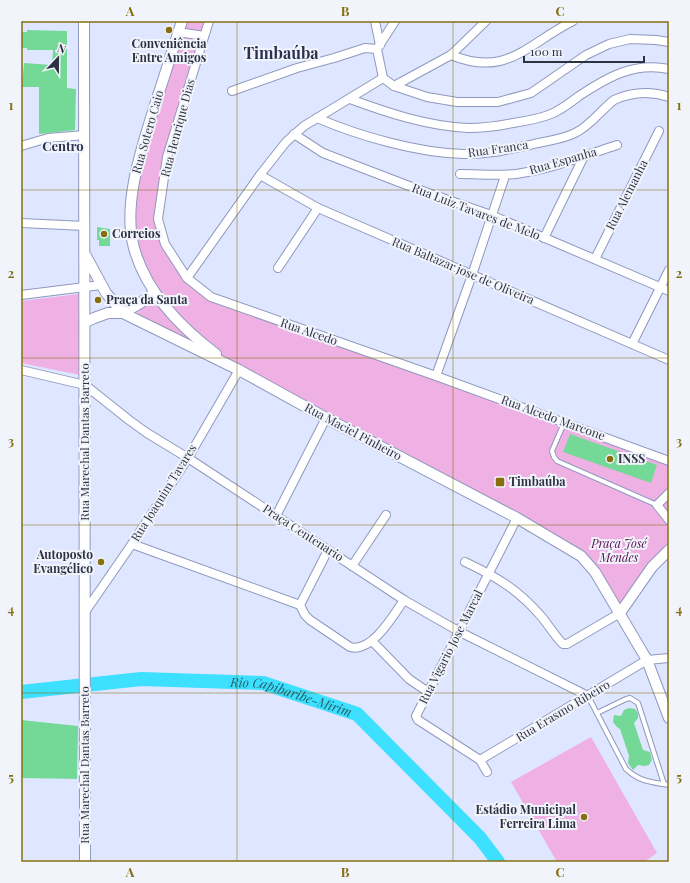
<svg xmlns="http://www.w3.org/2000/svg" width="690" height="883" font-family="'Playfair Display',serif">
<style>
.green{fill:#efb0e3}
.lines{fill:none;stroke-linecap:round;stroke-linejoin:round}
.river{stroke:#3de0fe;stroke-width:14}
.building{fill:#74d997}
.service-casing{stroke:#8f99be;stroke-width:6}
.minor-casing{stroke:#8f99be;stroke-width:10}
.tertiary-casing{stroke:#8f99be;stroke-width:12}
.service{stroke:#fff;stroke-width:4}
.minor{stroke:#fff;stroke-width:8}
.tertiary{stroke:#fff;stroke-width:10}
.grid{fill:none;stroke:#866f0e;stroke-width:1;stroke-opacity:0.55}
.poi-dot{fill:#866f0e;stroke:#f2f4fc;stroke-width:1.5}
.labels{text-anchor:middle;stroke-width:4;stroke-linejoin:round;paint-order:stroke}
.poi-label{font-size:12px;font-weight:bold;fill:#2d3241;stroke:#f2f4fc;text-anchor:start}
.street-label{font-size:12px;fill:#2d3241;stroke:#f2f4fc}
.park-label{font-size:12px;font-style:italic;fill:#580c4f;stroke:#f2f4fc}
.neighbourhood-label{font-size:13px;font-weight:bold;fill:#2a3151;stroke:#f2f4fc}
.water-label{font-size:13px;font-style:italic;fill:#22616d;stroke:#f2f4fc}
.district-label{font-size:16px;font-weight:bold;fill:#2a3151;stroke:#f2f4fc}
.neatline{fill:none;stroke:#866f0e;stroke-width:1.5}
.grid-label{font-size:13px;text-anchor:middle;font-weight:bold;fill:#866f0e}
</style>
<rect width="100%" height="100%" fill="#dfe6ff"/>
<g class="green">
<polygon points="182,21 209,21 158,219 165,244 187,278 211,297 669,461 669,548 620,613 581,556 134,318 154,293 130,223 140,155"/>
<polygon points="79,294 80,375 21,363 21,301"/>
<polygon points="591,737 657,853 644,862 557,862 511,782"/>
</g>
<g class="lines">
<path class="river" id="s1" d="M21 692 141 679 263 683 357 714 480 838 498 862"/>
</g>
<g class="building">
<polygon points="27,30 67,31 67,88 76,89 75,130 39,134 39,87 22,87 24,63 52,65 53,50 27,50 27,48 21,48 21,32 27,32"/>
<polygon points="97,227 110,229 110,246 99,246 99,240 97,240"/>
<polygon points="570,434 657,465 651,483 563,452"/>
<polygon points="629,708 635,709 638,713 638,718 634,723 643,750 650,752 652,760 649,765 644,766 638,765 633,770 628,763 629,756 620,729 617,727 613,722 614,715 621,716 624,710"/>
<polygon points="21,720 78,726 77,779 21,778"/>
</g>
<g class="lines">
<g class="service-casing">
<g id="service">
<polyline points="564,423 552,451 554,457 557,461 657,505"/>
<path d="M588 696 626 769C640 782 651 782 669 785"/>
<polyline points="597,713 626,699 630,698 638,703 664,784"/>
</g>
</g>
<g class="minor-casing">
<g id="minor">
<polyline points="209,21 167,157 158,219 165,244 187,278 211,297 436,376 669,461"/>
<polyline points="375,21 380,45"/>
<polyline points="395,21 377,49 383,78 394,86 427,97 457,102 498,102 531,93 586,55 609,44 630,39 656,40 669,42"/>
<polyline points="178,32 204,36"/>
<path d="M451 55C507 78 527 44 573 21"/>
<polyline points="394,86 451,55 486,21"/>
<polyline points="232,91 297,68 334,58 365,48 377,49"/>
<path d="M350 99C388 113 427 126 468 128 483 128 498 126 513 123 526 121 539 119 551 114 561 110 570 103 579 96 608 77 633 62 669 69"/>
<path d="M317 118C359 136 418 153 464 154 487 155 509 149 530 145 545 141 561 140 575 133 590 126 601 110 614 100 632 92 651 91 669 97"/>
<polyline points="294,134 323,153 417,189 491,215 669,291"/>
<polyline points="21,146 48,138 85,135"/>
<path d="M460 174C479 174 498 176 516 174 551 169 584 156 617 145"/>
<polyline points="260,175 318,208 669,360"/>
<polyline points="21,223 85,226"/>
<polyline points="544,238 584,156"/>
<polyline points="595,259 659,131"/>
<polyline points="278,268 318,208"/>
<polyline points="187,278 260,175 286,142 304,126 383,78"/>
<polyline points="21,295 101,285"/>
<polyline points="632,344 669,270"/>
<polyline points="21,370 85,385 129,420 147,433 188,458 404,600 460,632 588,696"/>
<polyline points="436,376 472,275 504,179"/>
<polyline points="669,493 657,505 669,520"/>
<polyline points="276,516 326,418"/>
<polyline points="132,544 300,605"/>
<path d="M465 562C497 577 517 589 540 615 548 624 554 635 563 644H567L620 613"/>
<polyline points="352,566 386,515"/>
<path d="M300 605 305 615 310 620 350 647C372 653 393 616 404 600"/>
<polyline points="300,605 328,550"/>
<polyline points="85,612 132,544 188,458 239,370"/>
<polyline points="372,641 409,679 428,692"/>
<polyline points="480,760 647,660 669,658"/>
<polyline points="487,772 480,760 418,720 416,716 517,518"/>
</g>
</g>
<g class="tertiary-casing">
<g id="tertiary">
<polyline points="84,21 85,862"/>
<path d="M182 21C173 49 164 77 155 105 142 147 122 204 134 248 146 292 180 327 216 354"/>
<polyline points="86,256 106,293 123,313 239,370 326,418 517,518 581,556 595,572 647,660 669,718"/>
<polyline points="86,322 94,318 108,313 123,313 139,304 154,293"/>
<polyline points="620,613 652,567 669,550"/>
</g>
</g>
<use href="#service" class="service"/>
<use href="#minor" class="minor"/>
<use href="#tertiary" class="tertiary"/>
</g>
<path class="grid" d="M237 21V862M453 21V862M21 190H669M21 358H669M21 525H669M21 693H669"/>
<g class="poi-dot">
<circle cx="169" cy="30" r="4"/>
<circle cx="104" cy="234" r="4"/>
<circle cx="98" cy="300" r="4"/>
<circle cx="610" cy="459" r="4"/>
<rect x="495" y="477" width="10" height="10" rx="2"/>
<circle cx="101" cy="562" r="4"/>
<circle cx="584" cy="817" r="4"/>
</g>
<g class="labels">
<g class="poi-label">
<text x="169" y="48" text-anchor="middle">Conveniência<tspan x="169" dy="14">Entre Amigos</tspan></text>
<text x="112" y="238">Correios</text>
<text x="106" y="304">Praça da Santa</text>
<text x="618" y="463">INSS</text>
<text x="509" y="486">Timbaúba</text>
<text x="93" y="559" text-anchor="end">Autoposto<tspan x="93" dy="14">Evangélico</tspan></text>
<text x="576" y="814" text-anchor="end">Estádio Municipal<tspan x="576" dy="14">Ferreira Lima</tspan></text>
</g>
<g class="street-label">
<text transform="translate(178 128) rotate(-75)" y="4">Rua Henrique Dias</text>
<text transform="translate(148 132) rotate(-74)" y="4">Rua Sotero Caio</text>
<text transform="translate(498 149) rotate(-8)" y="4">Rua Franca</text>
<text transform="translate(563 161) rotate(-16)" y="4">Rua Espanha</text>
<text transform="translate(627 195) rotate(-63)" y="4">Rua Alemanha</text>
<text transform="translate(476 212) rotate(21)" y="4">Rua Luiz Tavares de Melo</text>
<text transform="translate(463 271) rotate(23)" y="4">Rua Baltazar jose de Oliveira</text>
<text transform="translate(309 332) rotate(19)" y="4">Rua Alcedo</text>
<text transform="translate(553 418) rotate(20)" y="4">Rua Alcedo Marcone</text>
<text transform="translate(353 432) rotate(28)" y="4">Rua Maciel Pinheiro</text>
<text transform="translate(85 442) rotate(-90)" y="4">Rua Marechal Dantas Barreto</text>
<text transform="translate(164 493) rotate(-58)" y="4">Rua Joaquim Tavares</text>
<text transform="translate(303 533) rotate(33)" y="4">Praça Centenario</text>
<text transform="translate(451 647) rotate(-63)" y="4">Rua Vigario Jose Marcal</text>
<text transform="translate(563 711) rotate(-31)" y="4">Rua Erasmo Ribeiro</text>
<text transform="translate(85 765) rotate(-90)" y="4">Rua Marechal Dantas Barreto</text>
</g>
<g class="park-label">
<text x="619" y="548">Praça José<tspan x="619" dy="14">Mendes</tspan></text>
</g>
<g class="neighbourhood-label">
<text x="63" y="151">Centro</text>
</g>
<g class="water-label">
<text dy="5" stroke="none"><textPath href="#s1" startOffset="273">Rio Capibaribe-Mirim</textPath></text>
</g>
<g class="district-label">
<text x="281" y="59">Timbaúba</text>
</g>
</g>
<rect width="690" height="883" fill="none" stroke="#f2f4fc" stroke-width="44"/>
<g transform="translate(58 58) rotate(22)" stroke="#f2f4fc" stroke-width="3" paint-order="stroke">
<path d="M0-3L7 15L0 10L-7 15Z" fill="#2d3241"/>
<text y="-6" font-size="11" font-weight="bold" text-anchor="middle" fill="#2d3241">N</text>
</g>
<path d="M524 56v6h120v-6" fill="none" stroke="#2d3241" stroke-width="2"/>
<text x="530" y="56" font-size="12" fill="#2d3241" stroke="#f2f4fc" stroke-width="3" paint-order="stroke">100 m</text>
<rect x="22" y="22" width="646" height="839" class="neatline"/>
<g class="grid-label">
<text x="130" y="16">A</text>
<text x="345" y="16">B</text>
<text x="560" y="16">C</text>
<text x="11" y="110">1</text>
<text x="679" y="110">1</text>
<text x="11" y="278">2</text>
<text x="679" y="278">2</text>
<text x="11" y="446">3</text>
<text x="679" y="446">3</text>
<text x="11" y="614">4</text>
<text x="679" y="614">4</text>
<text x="11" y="782">5</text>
<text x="679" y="782">5</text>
<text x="130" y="877">A</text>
<text x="345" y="877">B</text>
<text x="560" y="877">C</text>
</g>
</svg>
